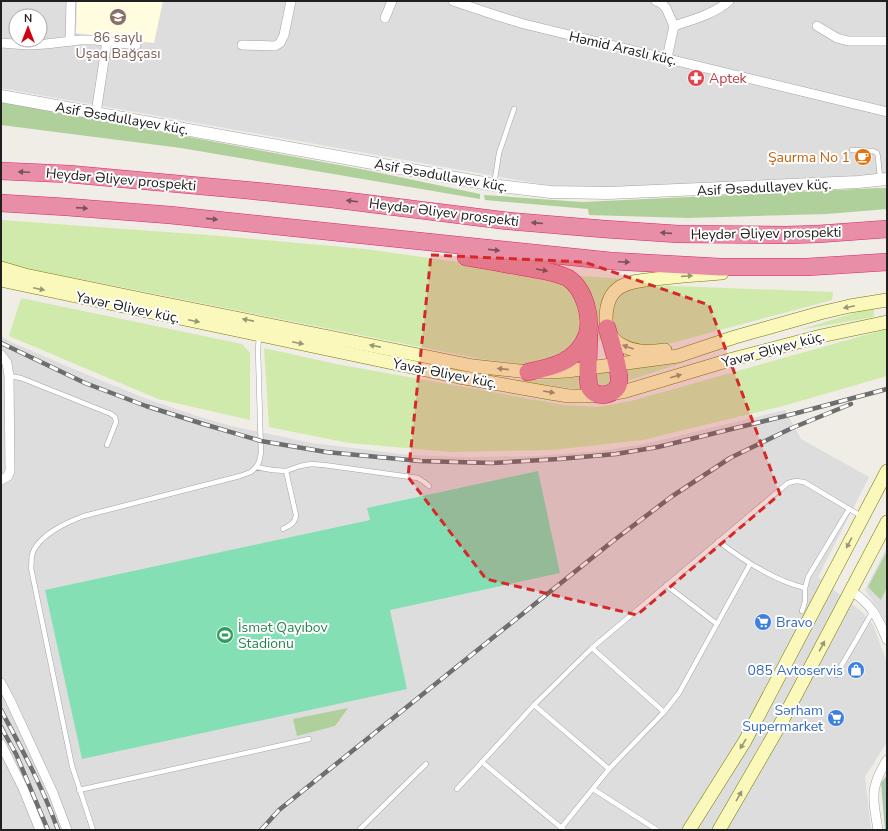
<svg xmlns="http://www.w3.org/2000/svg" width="888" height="831" font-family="'Nunito Sans',sans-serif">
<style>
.residential{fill:#dedddd;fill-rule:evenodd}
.education{fill:#fffce0}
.grass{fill:#d0eaac}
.forest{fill:#afd09a}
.cemetery{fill:#a7c9a9}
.pitch{fill:#84dfb4}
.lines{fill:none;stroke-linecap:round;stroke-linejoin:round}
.service-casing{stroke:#a4a4a4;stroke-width:5.5}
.minor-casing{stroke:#a4a4a4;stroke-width:10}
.tertiary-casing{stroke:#a4a4a4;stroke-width:13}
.secondary-casing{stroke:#767904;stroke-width:14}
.motorway-casing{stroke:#dc2573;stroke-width:18}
.service{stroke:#fff;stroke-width:4.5}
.minor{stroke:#fff;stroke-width:9}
.tertiary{stroke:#fff;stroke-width:12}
.secondary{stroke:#faf8ba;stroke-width:13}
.motorway{stroke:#e88ea6;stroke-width:17}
.rail-casing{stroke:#6e6e6e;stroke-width:4.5}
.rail{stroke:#fff;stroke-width:3;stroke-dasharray:9;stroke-linecap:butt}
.oneway{fill:#7a525c}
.oneway2{fill:#989775}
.marked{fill:#d62828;fill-opacity:0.2;stroke:#d62828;stroke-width:3;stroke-dasharray:8 5;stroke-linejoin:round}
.labels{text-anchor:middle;stroke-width:4;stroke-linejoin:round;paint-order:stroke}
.education-label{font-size:14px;fill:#785e54;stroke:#fff}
.street-label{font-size:14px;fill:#202020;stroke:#fff}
.health-label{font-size:14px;fill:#be3a42;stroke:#fff;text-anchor:start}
.food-label{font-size:14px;fill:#c56008;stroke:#fff;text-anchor:end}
.shop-label{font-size:14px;fill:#366cbe;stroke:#fff;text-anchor:end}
.leisure-label{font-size:14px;fill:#27864d;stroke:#fff;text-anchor:start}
</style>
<rect width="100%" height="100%" fill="#f0ece6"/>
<g class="residential">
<path d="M1 1H887V176L808 180 575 188 540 184 1 88ZM16 16H40V40H16Z"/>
<polygon points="1,336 11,342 76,370 147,399 197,416 231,426 312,443 410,455 464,457 536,456 600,451 644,444 785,410 801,439 869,477 818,577 862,612 873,625 887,662 887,742 865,777 871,830 1,830"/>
<polygon points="887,547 887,625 878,608 865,590"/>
</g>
<polygon class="education" points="77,1 163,1 154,43 76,33"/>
<g class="grass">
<polygon points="1,220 221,236 365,249 529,272 564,282 582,303 580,342 545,363 520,364 481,359 5,264 1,262"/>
<polygon points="570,275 624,279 614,285 602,337 601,340 598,341 595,339"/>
<path d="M647 285 833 292 832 300 668 344C659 345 647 348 638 345 634 344 621 339 618 336 605 322 614 297 629 289 634 286 642 286 647 285Z"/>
<polygon points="21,298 242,344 250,353 250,420 158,399 9,336"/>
<polygon points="874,307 874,317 799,330"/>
<polygon points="887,329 887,376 783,406 643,440 552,450 451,452 349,443 269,427 264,348 336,364 564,405 597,407 631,401 876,332"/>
<polygon points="685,362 624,382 622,367"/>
<path d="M608 372 610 375C611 377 611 379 611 381 608 391 591 386 597 373Z"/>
<path d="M584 376V390L512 380C536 380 560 380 584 376Z"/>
</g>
<g class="forest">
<polygon points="1,102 366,170 480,194 480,199 181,148 1,125"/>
<polygon points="878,188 887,188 887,209 827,214 688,218 589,215 588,209 485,200 484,195 582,202"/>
<polygon points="887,551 887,587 881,600 868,587"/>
<polygon points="348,708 335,726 297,736 293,719"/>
</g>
<polygon class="cemetery" points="887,775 887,830 885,830 881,783"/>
<polygon class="pitch" points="538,471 560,573 390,610 407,689 82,759 45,590 370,520 367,508"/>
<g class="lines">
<g class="service-casing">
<g id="service">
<polyline points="852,150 873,151 877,153 878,157 880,178"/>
<polyline points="494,185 499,153 514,109"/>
<polyline points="9,376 21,378 111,414 115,417 116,422 107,445"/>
<polyline points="256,467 259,462 261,453 258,350 259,336"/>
<path d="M283 529C290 525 295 524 296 515L286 471"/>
<path d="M718 541C744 561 773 580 805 588L808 577 849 509"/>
<polyline points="666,585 717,624"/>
<polyline points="802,611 805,602 805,588"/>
<polyline points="592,648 664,712"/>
<polyline points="836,675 873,611"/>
<polyline points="534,705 609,769"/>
<polyline points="457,789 482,762"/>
<polyline points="593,789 657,830"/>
<polyline points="79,790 309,739"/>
<polyline points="561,828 609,769 664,712 679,693 750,564"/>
<path d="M93 830 72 766 31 568C32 564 31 559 32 555 37 536 67 522 84 516L240 476 251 472 256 467 272 470 286 471 300 466 311 464 324 465 418 478 424 482 429 486"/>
<polyline points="359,830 426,764"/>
<polyline points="564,830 482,762 534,705 592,648 788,483 796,481 804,482 861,516"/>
</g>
</g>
<g class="minor-casing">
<g id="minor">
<polyline points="453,1 501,17 524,24 887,112"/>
<polyline points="656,1 661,3 666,8 674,26 667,58"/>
<polyline points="385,18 392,1"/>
<path d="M674 26C692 20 714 14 729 1"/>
<polyline points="817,26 837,38 848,41 887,41"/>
<polyline points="70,41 71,1"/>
<polyline points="1,43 28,45 46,44 80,40 95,40 136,45"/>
<polyline points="242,45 275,46 280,43 284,35 291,1"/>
<polyline points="96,113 107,41"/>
<polyline points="1,355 7,363 9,376 10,471 8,476 1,480"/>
<path d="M851 591C871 603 879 619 887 640"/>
<polyline points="1,683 10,700 53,793 67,830"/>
<polyline points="1,744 23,788 40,830"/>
<path d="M878 830C876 816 871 796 876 783 878 775 883 767 887 760"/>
</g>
</g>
<g class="tertiary-casing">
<polyline id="tertiary" points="1,96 500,186 551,192 608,193 858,182 887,179"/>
</g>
<g class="secondary-casing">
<g id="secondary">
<polyline points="1,268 25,275 156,302 473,366 528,372 548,372 567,371 678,356 735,337 820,313 850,306 887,300"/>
<polyline points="1,280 459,377 550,393 569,396 585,396 605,395 626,391 733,359 821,336 887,322"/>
<path d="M665 350C650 352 634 353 620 344 615 341 609 334 607 328 606 325 606 322 606 319 606 307 609 294 620 287 631 281 644 280 655 279 678 276 700 275 722 273"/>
<polyline points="689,830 745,741 887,471"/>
<polyline points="719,830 781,723 887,522"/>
</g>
</g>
<g class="motorway-casing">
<g id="motorway">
<polyline points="1,171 69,174 266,192 332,199 508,221 604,229 678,234 786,235 818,234 887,229"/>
<polyline points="1,203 67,207 170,215 611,261 720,267 807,267 887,262"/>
<path d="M466 257C485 260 504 264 523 267 538 270 554 271 568 278 577 284 583 295 586 305 589 315 590 325 587 335 577 362 553 367 528 372"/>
<path d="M589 334C589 346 588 358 588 371 588 376 588 381 589 386 594 400 617 396 619 382 620 369 611 342 607 328"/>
</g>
</g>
<use href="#service" class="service"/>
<use href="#minor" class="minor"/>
<use href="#tertiary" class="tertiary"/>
<use href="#secondary" class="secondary"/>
<use href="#motorway" class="motorway"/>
<g class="rail-casing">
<g id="rail">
<polyline points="1,343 85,383 146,406 200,423 261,441 326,452 420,461 492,463 559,459 616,454 658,447 797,413 887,389"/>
<path d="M1 710C22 749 43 788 58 830"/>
<polyline points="1,727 16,754 48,830"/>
<polyline points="261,830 279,810 613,541 671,497 730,458 792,428 851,404"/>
</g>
</g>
<use href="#rail" class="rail"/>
</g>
<defs><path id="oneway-solid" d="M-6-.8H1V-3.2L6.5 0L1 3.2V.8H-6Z"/></defs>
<g class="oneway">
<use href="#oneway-solid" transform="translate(24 172) rotate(-177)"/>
<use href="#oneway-solid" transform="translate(352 201) rotate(-173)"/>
<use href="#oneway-solid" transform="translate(82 208) rotate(4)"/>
<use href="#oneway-solid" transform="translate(212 219) rotate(6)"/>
<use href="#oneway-solid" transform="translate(537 223) rotate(-175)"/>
<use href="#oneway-solid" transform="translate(666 233) rotate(-176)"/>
<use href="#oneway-solid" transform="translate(494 250) rotate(6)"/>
<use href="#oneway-solid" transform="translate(624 262) rotate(3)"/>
<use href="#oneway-solid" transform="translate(542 270) rotate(10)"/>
</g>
<g class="oneway2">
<use href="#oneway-solid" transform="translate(687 276) rotate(-4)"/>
<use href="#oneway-solid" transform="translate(39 289) rotate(12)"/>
<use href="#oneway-solid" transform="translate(849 307) rotate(168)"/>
<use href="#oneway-solid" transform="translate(248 320) rotate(-169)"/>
<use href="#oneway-solid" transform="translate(194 321) rotate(12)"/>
<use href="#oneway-solid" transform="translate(298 343) rotate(12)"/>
<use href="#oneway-solid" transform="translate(375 346) rotate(-169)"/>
<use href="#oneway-solid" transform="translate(628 347) rotate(-160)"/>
<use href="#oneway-solid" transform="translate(503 369) rotate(-174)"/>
<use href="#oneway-solid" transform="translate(676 376) rotate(-16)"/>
<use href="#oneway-solid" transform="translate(549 392) rotate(9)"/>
<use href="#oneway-solid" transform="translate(849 543) rotate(118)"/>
<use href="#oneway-solid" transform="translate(822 646) rotate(-62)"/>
<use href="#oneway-solid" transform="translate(743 744) rotate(121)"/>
<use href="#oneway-solid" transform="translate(739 796) rotate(-60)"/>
</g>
<path class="marked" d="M431 255 584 262 709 305 780 494 637 615 486 579 408 477Z"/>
<defs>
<g id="school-disc" transform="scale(0.9)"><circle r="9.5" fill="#8d6e63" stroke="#fff"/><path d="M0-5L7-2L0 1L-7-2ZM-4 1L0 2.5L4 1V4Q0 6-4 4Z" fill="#fff"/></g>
<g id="pharmacy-disc" transform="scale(0.9)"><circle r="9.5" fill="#e0444e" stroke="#fff"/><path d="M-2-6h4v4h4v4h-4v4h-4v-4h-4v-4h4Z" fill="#fff"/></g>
<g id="cafe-disc" transform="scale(0.9)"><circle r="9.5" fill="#e8710a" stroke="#fff"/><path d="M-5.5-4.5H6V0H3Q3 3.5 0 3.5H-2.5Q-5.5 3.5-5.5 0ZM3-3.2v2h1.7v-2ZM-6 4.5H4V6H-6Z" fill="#fff"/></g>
<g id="supermarket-disc" transform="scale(0.9)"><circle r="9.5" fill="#3f7fe0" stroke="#fff"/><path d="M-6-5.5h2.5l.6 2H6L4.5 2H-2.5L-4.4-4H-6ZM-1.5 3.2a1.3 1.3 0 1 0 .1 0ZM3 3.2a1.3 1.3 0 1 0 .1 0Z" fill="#fff"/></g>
<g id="stadium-disc" transform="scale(0.9)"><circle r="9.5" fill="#2e9e5b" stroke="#fff"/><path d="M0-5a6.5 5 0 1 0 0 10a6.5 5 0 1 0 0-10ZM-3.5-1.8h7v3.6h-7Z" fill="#fff"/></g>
<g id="shop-disc" transform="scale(0.9)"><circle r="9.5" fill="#3f7fe0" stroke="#fff"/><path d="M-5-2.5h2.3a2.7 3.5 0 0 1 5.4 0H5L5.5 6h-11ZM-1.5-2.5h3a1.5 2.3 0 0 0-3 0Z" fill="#fff"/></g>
</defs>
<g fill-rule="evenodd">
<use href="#school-disc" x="118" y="17"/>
<use href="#pharmacy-disc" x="696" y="78"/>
<use href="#cafe-disc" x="863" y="157"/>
<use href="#supermarket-disc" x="763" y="622"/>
<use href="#stadium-disc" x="225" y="635"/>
<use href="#shop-disc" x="856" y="670"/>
<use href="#supermarket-disc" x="836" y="718"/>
</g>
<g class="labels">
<g class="education-label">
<text x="118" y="42">86 saylı<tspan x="118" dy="16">Uşaq Bağçası</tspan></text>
</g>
<g class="street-label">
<text transform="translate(623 48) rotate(13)" y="5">Həmid Araslı küç.</text>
<text transform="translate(122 118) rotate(10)" y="5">Asif Əsədullayev küç.</text>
<text transform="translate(441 175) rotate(10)" y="5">Asif Əsədullayev küç.</text>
<text transform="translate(121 179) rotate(5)" y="5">Heydər Əliyev prospekti</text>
<text transform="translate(764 187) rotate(-3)" y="5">Asif Əsədullayev küç.</text>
<text transform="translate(444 212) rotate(7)" y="5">Heydər Əliyev prospekti</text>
<text transform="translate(766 233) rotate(-1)" y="5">Heydər Əliyev prospekti</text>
<text transform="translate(128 307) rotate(12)" y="5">Yavər Əliyev küç.</text>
<text transform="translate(773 349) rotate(-15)" y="5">Yavər Əliyev küç.</text>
<text transform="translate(445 373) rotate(11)" y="5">Yavər Əliyev küç.</text>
</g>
<g class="health-label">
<text x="709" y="83">Aptek</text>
</g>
<g class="food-label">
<text x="850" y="162">Şaurma No 1</text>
</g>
<g class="shop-label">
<text x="776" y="627" text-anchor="start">Bravo</text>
<text x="843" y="675">085 Avtoservis</text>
<text x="823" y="715">Sərham<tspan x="823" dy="16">Supermarket</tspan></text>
</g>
<g class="leisure-label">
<text x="238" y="632">İsmət Qayıbov<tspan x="238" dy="16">Stadionu</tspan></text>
</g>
</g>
<rect width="888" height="831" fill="none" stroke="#202020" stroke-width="4"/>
<g transform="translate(28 28)"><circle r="19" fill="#ffffff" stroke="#a6a6a6"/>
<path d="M0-3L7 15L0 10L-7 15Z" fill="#cf0011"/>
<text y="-6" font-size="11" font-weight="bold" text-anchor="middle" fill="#202020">N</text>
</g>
</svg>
